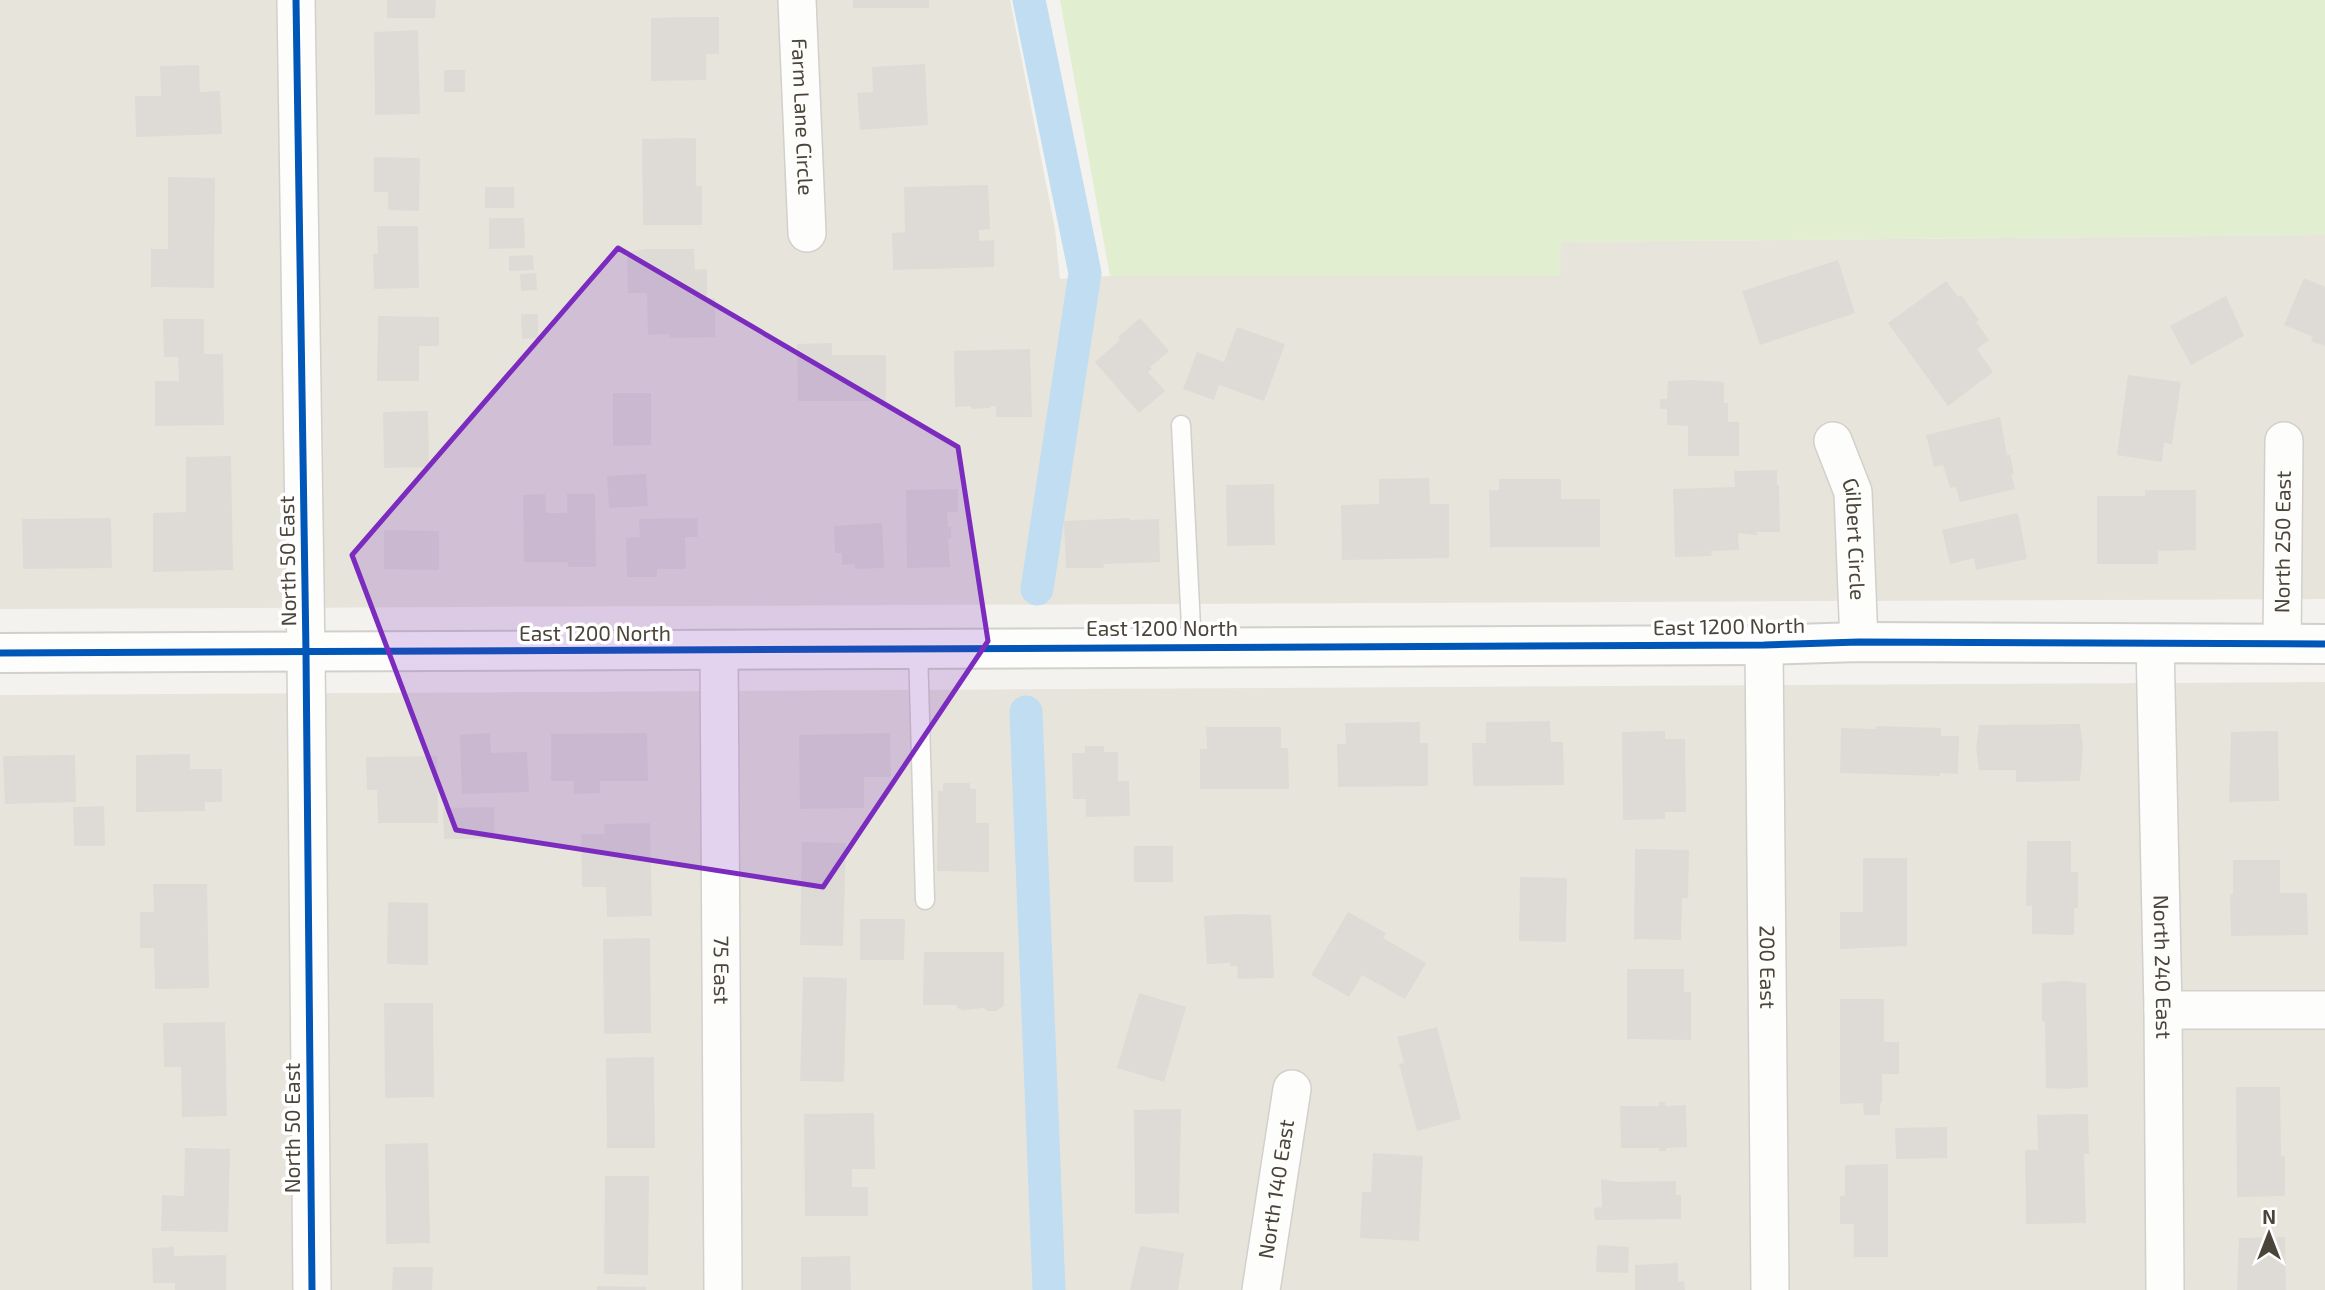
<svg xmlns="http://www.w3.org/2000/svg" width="2325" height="1290" font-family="'Exo 2',sans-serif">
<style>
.residential{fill:#e7e4dc}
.green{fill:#e1eecf}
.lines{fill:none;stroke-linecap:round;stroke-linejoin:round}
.canal{stroke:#c0ddf1;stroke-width:33}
.building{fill:#dedbd6}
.service-casing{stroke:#d2d0cb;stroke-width:21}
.minor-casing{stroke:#d2d0cb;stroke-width:40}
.tertiary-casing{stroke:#d2d0cb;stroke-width:42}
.service{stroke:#fdfdfc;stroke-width:18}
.minor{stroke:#fdfdfc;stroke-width:37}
.tertiary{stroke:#fdfdfc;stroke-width:38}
.cycleway-casing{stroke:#fff;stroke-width:11}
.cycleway{stroke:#0057b8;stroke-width:7}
.marked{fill:#7b2cbf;fill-opacity:0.2;stroke:#7b2cbf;stroke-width:5;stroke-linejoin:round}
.labels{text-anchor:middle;stroke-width:7;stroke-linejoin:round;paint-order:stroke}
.street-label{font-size:21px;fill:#4b4439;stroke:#fff}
</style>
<rect width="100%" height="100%" fill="#f4f2ee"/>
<g class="residential">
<polygon points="0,0 1010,0 1055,229 1060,279 1110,276 1560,276 1560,242 2325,235 2325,599 0,609"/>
<polygon points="2325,682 2325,1290 0,1290 0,695"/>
</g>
<polygon class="green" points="1060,0 2325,0 2325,235 1561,242 1560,276 1110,276"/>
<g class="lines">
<g class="canal">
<polyline points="1029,0 1085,273 1037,589"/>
<polyline points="1026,712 1049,1290"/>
</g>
</g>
<g class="building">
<polygon points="387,0 436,0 435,18 387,18"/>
<rect x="853" y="0" width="76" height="8"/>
<polygon points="692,17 719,17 719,54 706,54 706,80 651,81 651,18"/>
<polygon points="418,30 420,114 375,115 374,32"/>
<polygon points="925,64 928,125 860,130 857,93 873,92 872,67"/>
<polygon points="199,65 200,92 220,91 222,134 136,137 135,96 161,96 160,66"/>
<rect x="444" y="70" width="21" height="22"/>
<polygon points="696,138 696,186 702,186 702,225 643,225 642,139"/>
<polygon points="374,157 420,158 419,211 388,210 388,192 374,192"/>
<polygon points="168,177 215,178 214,288 151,287 151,249 168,249"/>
<polygon points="988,185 990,229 979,230 979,241 994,240 994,267 893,270 892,233 905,232 904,187"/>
<rect x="485" y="187" width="29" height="21"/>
<polygon points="489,218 524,218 525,248 489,249"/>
<polygon points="377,226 418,226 419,288 374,289 373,254 378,254"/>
<polygon points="647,249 694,249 695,270 707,269 707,298 715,298 715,337 669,338 669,334 648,335 647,293 628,293 627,252"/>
<polygon points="533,255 534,270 509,271 509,256"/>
<polygon points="1838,260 1855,313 1760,345 1742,291"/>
<polygon points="536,273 537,290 521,291 520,274"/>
<polygon points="2304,278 2325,287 2325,346 2311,341 2313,337 2284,325"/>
<polygon points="1946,281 1958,297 1961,295 1979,320 1976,322 1989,340 1977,349 1993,372 1948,406 1888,323"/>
<polygon points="2226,296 2244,336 2191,365 2170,326"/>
<polygon points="521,314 538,314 538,338 522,339"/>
<polygon points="378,316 439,317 439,346 419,346 419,381 377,381"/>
<polygon points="1140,318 1169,351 1150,367 1152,369 1148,372 1165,391 1139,413 1095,362 1120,340 1118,337"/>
<polygon points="163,319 204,319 204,354 223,354 224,425 155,426 155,381 179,381 178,357 164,357"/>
<polygon points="1237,327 1285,344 1264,401 1219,385 1214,400 1183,389 1197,352 1224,362"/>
<polygon points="832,343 832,355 886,355 886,401 798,401 797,344"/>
<polygon points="1030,349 1032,417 996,417 996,406 990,406 990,408 971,409 971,406 955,407 954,351"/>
<polygon points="2128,375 2181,382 2172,444 2164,443 2162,462 2117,455"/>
<polygon points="1690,380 1724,382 1724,403 1728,403 1728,422 1739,422 1739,456 1688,456 1688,426 1667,425 1667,409 1660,409 1660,399 1667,399 1668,381"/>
<polygon points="613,393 651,393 651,445 613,446"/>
<polygon points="428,411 429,467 384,468 383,412"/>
<polygon points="2000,417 2007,455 2010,455 2014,474 2011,474 2015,489 1960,502 1956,487 1950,488 1943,465 1934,467 1926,435"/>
<polygon points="231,456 233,570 153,572 153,513 186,512 186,457"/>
<polygon points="1777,470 1777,485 1779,485 1780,532 1757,532 1757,535 1738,533 1739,550 1711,551 1712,556 1675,557 1673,489 1735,487 1734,471"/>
<polygon points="646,474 648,506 609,508 607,476"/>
<polygon points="1429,478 1430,504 1449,504 1449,558 1342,560 1341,505 1379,504 1379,479"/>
<polygon points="1499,479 1561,479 1561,499 1600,499 1600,547 1490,547 1489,490 1499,490"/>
<polygon points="1274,484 1275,545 1227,546 1226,485"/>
<polygon points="958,489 958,512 947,512 948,527 951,527 951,539 948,539 950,567 907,568 906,490"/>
<polygon points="2145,490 2196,490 2196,550 2158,551 2158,564 2097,564 2097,496 2145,496"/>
<polygon points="545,494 546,513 567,513 567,494 595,494 596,567 568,567 568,562 524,562 523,495"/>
<polygon points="2018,513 2027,559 1976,570 1974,558 1950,564 1942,530"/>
<polygon points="111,518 112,568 23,569 22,519"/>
<polygon points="697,518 698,537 685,537 686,569 657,569 657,577 627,577 626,538 640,537 639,519"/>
<polygon points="1130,518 1130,520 1159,519 1160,562 1103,564 1104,568 1066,568 1064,521"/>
<polygon points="882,523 884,568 855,569 855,564 842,565 842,553 835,553 834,526"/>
<polygon points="384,530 439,531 439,570 384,569"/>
<polygon points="1550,721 1551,742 1563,742 1564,785 1473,786 1472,743 1486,743 1486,722"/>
<polygon points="1420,722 1420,743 1428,743 1428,786 1338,787 1337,744 1346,744 1345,723"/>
<polygon points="2080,724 2083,748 2080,781 2016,782 2016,770 1979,770 1976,748 1979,725"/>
<polygon points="1876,726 1941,728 1941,736 1959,736 1958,774 1940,773 1940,776 1840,773 1841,728 1875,729"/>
<polygon points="1206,727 1281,727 1281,748 1288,748 1289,789 1200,789 1200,749 1207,749"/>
<polygon points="1665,731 1665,739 1685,739 1686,812 1665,812 1665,819 1623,820 1622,732"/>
<polygon points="2278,731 2279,801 2229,802 2231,732"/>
<polygon points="490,733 491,753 527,752 529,792 462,794 460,735"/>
<polygon points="647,733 648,781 600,781 600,793 574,794 574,781 551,781 551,734"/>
<polygon points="890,733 891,777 864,777 864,808 800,809 799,735"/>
<polygon points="1085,746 1104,746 1104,752 1118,752 1118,781 1129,781 1130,816 1086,817 1086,799 1073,799 1072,753 1085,753"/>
<polygon points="190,754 190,769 222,769 222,802 205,802 205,811 136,812 136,755"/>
<polygon points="75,755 76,802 5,804 3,756"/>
<polygon points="437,756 438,823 378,823 377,790 367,790 366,757"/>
<polygon points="943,783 970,783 970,789 976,789 976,823 989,823 989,872 937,871 938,791 943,791"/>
<polygon points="104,806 105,846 74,846 73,807"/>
<polygon points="494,807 495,839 444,839 443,808"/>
<polygon points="650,823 652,916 607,917 606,887 582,887 581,834 605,834 604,824"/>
<polygon points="2027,841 2071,841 2071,872 2078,872 2078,908 2074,908 2074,935 2032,934 2032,906 2026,906"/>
<polygon points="802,842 846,843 843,946 800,945"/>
<rect x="1134" y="846" width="39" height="36"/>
<polygon points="1635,849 1689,850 1688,898 1682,898 1681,940 1634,939"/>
<polygon points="1863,858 1907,858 1907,946 1840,949 1840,912 1863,912"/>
<polygon points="2233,860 2280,860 2280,893 2307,893 2308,935 2231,936 2230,894 2233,894"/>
<polygon points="1520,877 1567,878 1566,942 1519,941"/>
<polygon points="153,884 207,884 209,988 155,989 154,948 140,948 140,912 154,912"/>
<polygon points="388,902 428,903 428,965 387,964"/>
<polygon points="1348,912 1386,933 1383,938 1426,963 1405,999 1362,975 1349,997 1311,975"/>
<polygon points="1239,914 1271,915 1274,978 1238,979 1237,966 1230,966 1230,963 1207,964 1204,916"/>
<polygon points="860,919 905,919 904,960 860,960"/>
<polygon points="650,938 651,1033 604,1034 603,939"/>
<polygon points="924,952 1004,952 1004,1006 996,1011 987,1011 984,1008 964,1010 957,1008 957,1005 923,1005"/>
<polygon points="1627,969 1684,969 1684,992 1691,992 1691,1040 1627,1039"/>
<polygon points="803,977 847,978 844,1082 800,1081"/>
<polygon points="2064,981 2086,983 2088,1087 2067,1089 2046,1088 2045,1021 2042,1021 2042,983"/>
<polygon points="1139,993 1186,1007 1164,1082 1117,1068"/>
<polygon points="1840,999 1884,999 1884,1042 1899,1042 1899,1074 1882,1074 1882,1103 1880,1103 1880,1115 1864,1115 1863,1103 1840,1104"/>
<polygon points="384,1003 433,1003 434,1097 385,1098"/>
<polygon points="225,1022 227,1116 182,1117 181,1067 164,1067 163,1023"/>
<polygon points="1437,1027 1461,1119 1417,1131 1399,1064 1404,1063 1397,1037"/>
<polygon points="654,1057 655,1148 607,1148 606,1058"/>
<polygon points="2236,1087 2280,1087 2281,1156 2285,1156 2285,1196 2237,1197"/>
<polygon points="1659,1102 1665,1102 1665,1106 1686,1105 1687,1147 1666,1148 1666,1151 1659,1151 1659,1148 1621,1148 1620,1106 1659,1106"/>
<polygon points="1181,1109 1179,1213 1135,1214 1134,1110"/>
<polygon points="874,1113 875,1169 852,1169 852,1187 868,1187 868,1216 805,1216 804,1114"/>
<polygon points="2088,1114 2089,1154 2084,1154 2086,1223 2026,1224 2025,1150 2038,1150 2037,1115"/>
<polygon points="1947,1127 1947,1158 1896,1159 1895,1128"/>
<polygon points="428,1143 430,1243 386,1244 385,1144"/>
<polygon points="185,1148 230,1149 228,1232 161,1231 162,1195 184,1196"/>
<polygon points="1373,1153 1423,1156 1419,1241 1360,1238 1362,1192 1371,1192"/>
<polygon points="1888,1164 1888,1257 1854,1257 1854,1224 1840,1224 1840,1196 1845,1196 1845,1165"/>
<polygon points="605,1176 649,1176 648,1275 604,1274"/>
<polygon points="1601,1179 1619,1182 1676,1181 1676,1195 1681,1195 1681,1219 1595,1220 1594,1208 1602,1207"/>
<polygon points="2285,1237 2286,1290 2237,1290 2239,1238"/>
<polygon points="1597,1245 1629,1247 1628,1273 1596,1272"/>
<polygon points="1140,1246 1184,1253 1178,1290 1130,1290"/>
<polygon points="174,1247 174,1256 226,1255 226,1290 175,1290 175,1283 153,1283 152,1248"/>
<polygon points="850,1256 851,1290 801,1290 801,1257"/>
<polygon points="1678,1263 1678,1282 1684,1281 1685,1290 1635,1290 1635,1265"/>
<polygon points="393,1267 433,1267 432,1290 392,1290"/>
<polygon points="597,1286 646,1287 646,1290 597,1290"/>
</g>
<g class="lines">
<g class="service-casing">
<g id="service">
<polyline points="1181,425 1192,647"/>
<polyline points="918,648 925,900"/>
</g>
</g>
<g class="minor-casing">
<g id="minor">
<polyline points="296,0 306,653 312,1290"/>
<path id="s1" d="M797 0 807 233"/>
<path id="s2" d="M1833 441 1853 492 1859 642"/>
<path id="s3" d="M2155 643 2163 1010 2165 1290"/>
<path id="s4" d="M2282 644 2284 441"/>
<path id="s5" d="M1764 645 1770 1290"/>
<path id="s6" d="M719 650 723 1290"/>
<polyline points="2163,1010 2325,1010"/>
<path id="s7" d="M1261 1290 1292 1089"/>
</g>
</g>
<g class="tertiary-casing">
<polyline id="tertiary" points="0,653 1764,645 1859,642 2325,644"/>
</g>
<use href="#service" class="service"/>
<use href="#minor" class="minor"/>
<use href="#tertiary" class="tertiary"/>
<g class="cycleway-casing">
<g id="cycleway">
<polyline points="296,0 306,653 312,1290"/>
<polyline points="0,653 1764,645 1859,642 2325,644"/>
</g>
</g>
<use href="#cycleway" class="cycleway"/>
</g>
<path class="marked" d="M618 248 958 447 988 641 823 887 456 830 352 555Z"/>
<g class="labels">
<g class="street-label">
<text dy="7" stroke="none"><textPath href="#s1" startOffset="117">Farm Lane Circle</textPath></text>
<text dy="7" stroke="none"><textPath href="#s2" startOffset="102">Gilbert Circle</textPath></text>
<text dy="7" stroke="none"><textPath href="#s4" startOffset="102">North 250 East</textPath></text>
<text transform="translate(288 561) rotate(-91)" y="7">North 50 East</text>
<text transform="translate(1729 627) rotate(-1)" y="7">East 1200 North</text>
<text x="1162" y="636">East 1200 North</text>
<text x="595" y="641">East 1200 North</text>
<text dy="7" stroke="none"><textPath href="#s3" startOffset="324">North 240 East</textPath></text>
<text dy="7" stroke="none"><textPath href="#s5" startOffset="322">200 East</textPath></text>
<text dy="7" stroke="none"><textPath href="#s6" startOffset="320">75 East</textPath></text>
<text transform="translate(293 1128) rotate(-90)" y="7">North 50 East</text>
<text dy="7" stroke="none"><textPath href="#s7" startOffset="102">North 140 East</textPath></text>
</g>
</g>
<g transform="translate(2269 1234)" stroke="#ffffff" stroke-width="5" paint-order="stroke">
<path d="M0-5L12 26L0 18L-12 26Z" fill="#4b4439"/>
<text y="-10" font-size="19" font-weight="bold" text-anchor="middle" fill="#4b4439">N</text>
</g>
</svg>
